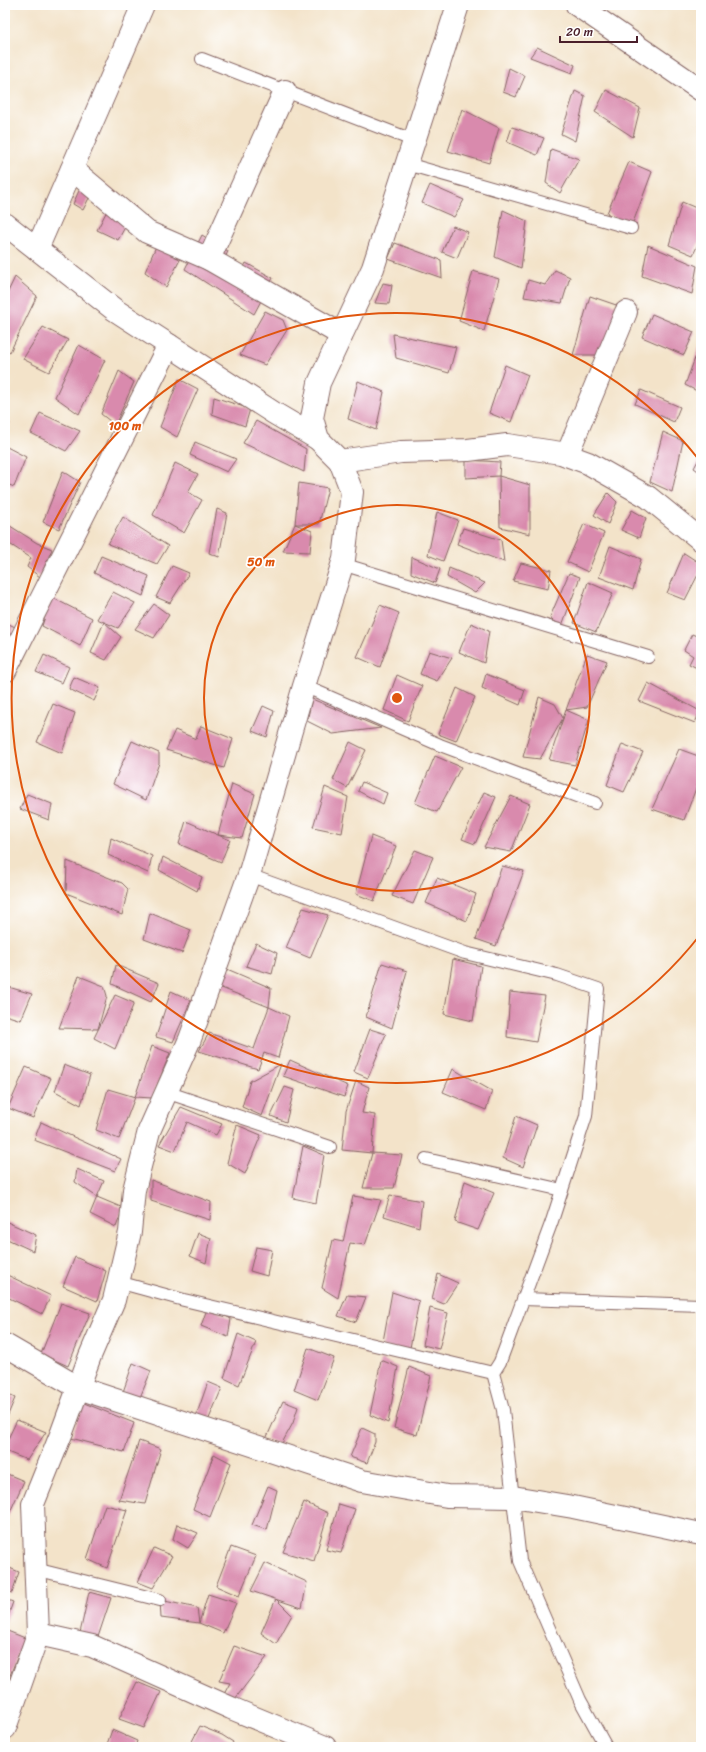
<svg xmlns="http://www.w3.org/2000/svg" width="706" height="1752" font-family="Sriracha,sans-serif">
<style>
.building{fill:#d98aad}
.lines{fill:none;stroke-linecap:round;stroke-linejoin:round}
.service-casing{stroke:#856462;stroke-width:14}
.minor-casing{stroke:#856462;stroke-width:24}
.service{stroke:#fff;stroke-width:12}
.minor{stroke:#fff;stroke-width:22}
.ring{fill:none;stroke:#e0560e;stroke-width:2}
.centre{fill:#e0560e;stroke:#fff;stroke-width:2}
.ring-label{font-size:12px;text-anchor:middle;font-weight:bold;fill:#e0560e;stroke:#fff;stroke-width:3.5;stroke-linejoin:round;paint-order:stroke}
</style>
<rect width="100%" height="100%" fill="#fff"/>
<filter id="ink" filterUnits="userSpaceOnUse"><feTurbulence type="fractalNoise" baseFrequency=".025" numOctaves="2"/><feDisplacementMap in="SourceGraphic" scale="8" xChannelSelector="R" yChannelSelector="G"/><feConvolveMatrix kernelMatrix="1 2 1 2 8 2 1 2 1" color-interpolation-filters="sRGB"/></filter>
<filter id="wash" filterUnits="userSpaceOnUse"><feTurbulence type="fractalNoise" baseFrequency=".012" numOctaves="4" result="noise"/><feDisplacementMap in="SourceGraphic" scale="16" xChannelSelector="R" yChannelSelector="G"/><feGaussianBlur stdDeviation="0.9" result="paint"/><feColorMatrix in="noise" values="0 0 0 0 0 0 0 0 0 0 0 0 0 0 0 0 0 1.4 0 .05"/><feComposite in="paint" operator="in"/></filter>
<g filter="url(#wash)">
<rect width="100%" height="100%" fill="#f3e3c9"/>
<g id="blocks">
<g class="building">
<polygon points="537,47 575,65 572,73 530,57"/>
<polygon points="509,68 525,76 516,97 503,92"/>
<polygon points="606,90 640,108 633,137 595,112"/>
<polygon points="575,91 585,96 575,141 561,134"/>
<polygon points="462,109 499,128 489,163 448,151"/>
<polygon points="512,127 544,138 537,155 507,142"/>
<polygon points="551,149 579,159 560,193 546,183"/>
<polygon points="629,162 652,172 631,228 607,213"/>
<polygon points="87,173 136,207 118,240 97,230 112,201 92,192 83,210 73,204"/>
<polygon points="430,185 464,200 454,217 422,203"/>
<polygon points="682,202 701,210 701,238 693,255 669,245"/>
<polygon points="503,210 527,221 521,268 495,257"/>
<polygon points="453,226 468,232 457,258 442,252"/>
<polygon points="202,235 228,251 222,266 240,275 246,263 273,278 254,314 185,269"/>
<polygon points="160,237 185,250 166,287 145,272"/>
<polygon points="395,243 441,260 442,278 388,259"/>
<polygon points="648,245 697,266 692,294 642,276"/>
<polygon points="555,270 570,277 562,303 524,297 528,280 545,285"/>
<polygon points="473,271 499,279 484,331 459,321"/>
<polygon points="15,277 37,296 10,352 5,349 5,298"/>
<polygon points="383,283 392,285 389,304 375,303"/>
<polygon points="590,296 622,307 606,355 573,355"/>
<polygon points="265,311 283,320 287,330 265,365 240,355"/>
<polygon points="652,314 694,332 684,355 642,337"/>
<polygon points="43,327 68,340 49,372 23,359"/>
<polygon points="393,334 456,347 449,373 396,358"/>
<polygon points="701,342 701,381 697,391 685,385"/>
<polygon points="79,345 105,360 79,414 55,397"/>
<polygon points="505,365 528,375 511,422 489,413"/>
<polygon points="119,371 134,382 115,425 101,414"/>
<polygon points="179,379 198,389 177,437 160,427"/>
<polygon points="358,381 384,392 376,430 348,419"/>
<polygon points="641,390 680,407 674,422 635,404"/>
<polygon points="214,397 250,409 245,426 212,414"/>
<polygon points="40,413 80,431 66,451 31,433"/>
<polygon points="5,421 10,423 5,430"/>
<polygon points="256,421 306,449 304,472 243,443"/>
<polygon points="663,432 683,441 672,492 650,482"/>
<polygon points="195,442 236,459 227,472 190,455"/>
<polygon points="5,446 26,457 14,487 5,483"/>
<polygon points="701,455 701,473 694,468"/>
<polygon points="466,460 500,462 499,476 466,478"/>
<polygon points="175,463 198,474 188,492 202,500 184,533 153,515"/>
<polygon points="63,471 80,482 59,529 43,522"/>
<polygon points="499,476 530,485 530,534 500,527"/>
<polygon points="299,483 328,488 319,524 295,524"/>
<polygon points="608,493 617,502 608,524 594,515"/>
<polygon points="217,509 227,513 219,557 209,553"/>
<polygon points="632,510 646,518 639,538 621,530"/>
<polygon points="437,512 458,520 443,561 428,555"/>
<polygon points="123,517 168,546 157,564 108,544"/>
<polygon points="7,524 37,543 52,549 40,577 27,567 31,558 5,541 5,527"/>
<polygon points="295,524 312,531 310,552 283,551"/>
<polygon points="584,524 604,533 588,572 567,562"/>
<polygon points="463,528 501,540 504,562 457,544"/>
<polygon points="610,546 641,559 633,590 599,577"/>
<polygon points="684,553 701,564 701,569 685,600 667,593"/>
<polygon points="101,556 149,576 143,596 94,573"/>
<polygon points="412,557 440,569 435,583 411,573"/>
<polygon points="521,563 551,570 548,589 513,581"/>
<polygon points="172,566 189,573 170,603 156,597"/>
<polygon points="449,568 485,583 475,593 447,577"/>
<polygon points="569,573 580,577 560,631 550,617"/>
<polygon points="588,582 613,593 596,632 574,623"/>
<polygon points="113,592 135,603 118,628 97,619"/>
<polygon points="51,597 92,618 80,646 42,626"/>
<polygon points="154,604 169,615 154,638 135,629"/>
<polygon points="380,605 399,613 380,667 357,657"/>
<polygon points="5,622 15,627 5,650"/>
<polygon points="104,622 121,637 106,660 91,653"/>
<polygon points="471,623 489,631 484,663 459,652"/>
<polygon points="692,634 701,638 701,670 689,664 693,656 684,650"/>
<polygon points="429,651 452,658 437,681 420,674"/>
<polygon points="587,654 607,661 587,707 566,710"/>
<polygon points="44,655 69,667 62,683 36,672"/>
<polygon points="486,674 525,690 520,705 482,688"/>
<polygon points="397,675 422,686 408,721 384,710"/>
<polygon points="74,677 100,688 94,701 69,689"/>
<polygon points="648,683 700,711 695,723 639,701"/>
<polygon points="457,688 475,697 456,741 438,734"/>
<polygon points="539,697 555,704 563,718 540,759 523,757"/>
<polygon points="312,699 381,728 333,734 307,721"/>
<polygon points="53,704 75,713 62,753 37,742"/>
<polygon points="263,706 274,711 267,737 252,731"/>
<polygon points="566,710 589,720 575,765 549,760"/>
<polygon points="201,726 233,739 224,768 166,750 175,730 196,739"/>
<polygon points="132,741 159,753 159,763 146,800 113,784"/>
<polygon points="350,742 366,750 347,788 333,780"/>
<polygon points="622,744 643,752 624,792 607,785"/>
<polygon points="679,749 701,757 701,775 684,820 652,809"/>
<polygon points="435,756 461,767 437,812 415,803"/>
<polygon points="362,782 387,793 383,804 358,791"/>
<polygon points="232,784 255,794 242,838 218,835 230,840 221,862 179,844 186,821 218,835"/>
<polygon points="325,787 348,797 342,833 313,827"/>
<polygon points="484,792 496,797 475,844 462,839"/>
<polygon points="27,794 52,804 49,820 20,809"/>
<polygon points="511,796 530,804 511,852 484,847"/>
<polygon points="371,836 396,846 374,901 356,894"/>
<polygon points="111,838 152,856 148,873 108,855"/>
<polygon points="415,850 433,857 413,904 392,896"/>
<polygon points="163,857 202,877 197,891 159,870"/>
<polygon points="67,861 122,883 128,889 122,915 66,893"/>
<polygon points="502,866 524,871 496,946 476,939"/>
<polygon points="437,878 476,894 467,921 426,903"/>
<polygon points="303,908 328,915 310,958 286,948"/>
<polygon points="150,913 191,930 182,953 144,939"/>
<polygon points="256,943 277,953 272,974 246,966"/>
<polygon points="453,959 481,966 473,1021 444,1014"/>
<polygon points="382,963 407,971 392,1028 366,1017"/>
<polygon points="116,965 159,983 151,1002 112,984"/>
<polygon points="227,969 271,988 269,1007 219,987"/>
<polygon points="79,976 104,986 107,996 98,1029 59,1028"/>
<polygon points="5,986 32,994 21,1020 5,1015"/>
<polygon points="171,991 191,1000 173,1042 156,1037"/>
<polygon points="510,992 545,996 536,1042 507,1037"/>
<polygon points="115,995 134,1003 115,1049 94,1038"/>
<polygon points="269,1007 289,1016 278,1058 264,1053 258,1069 199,1051 209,1033 254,1049"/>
<polygon points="370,1029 386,1034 368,1078 354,1072"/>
<polygon points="152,1046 170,1053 152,1098 135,1097"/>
<polygon points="290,1060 348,1086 344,1097 283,1076"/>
<polygon points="281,1064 262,1116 242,1107 250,1081"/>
<polygon points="64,1065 90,1075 81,1105 55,1091"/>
<polygon points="26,1067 51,1078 33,1118 8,1108"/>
<polygon points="453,1069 492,1091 486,1110 443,1092"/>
<polygon points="356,1081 369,1087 362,1113 375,1115 372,1153 342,1150 346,1111"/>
<polygon points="285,1087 294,1090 286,1122 271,1116"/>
<polygon points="108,1089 135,1097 119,1139 96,1130"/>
<polygon points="181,1107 222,1124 216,1135 187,1122 175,1151 159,1145"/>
<polygon points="516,1116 537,1125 523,1167 503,1158"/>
<polygon points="41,1122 121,1159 115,1171 34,1140"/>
<polygon points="237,1125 261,1135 245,1174 227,1163"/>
<polygon points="303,1146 324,1155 316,1203 293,1198"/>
<polygon points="372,1153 402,1155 394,1188 363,1188"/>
<polygon points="77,1169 104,1181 97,1197 75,1182"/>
<polygon points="151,1180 211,1202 210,1220 151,1201"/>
<polygon points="465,1181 494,1193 478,1230 455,1222"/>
<polygon points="390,1195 422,1201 419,1227 384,1216"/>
<polygon points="353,1196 381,1200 365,1245 350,1243 338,1298 322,1288 333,1240 343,1242"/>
<polygon points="97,1197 123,1208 116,1227 90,1214"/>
<polygon points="5,1221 36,1235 33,1251 5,1238"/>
<polygon points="198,1233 211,1238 206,1263 190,1256"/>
<polygon points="256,1247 272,1250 267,1276 250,1271"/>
<polygon points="75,1257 106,1271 97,1301 63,1286"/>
<polygon points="5,1274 51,1296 42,1314 5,1296"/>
<polygon points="438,1274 458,1283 444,1304 432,1299"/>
<polygon points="392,1292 419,1301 409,1353 382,1347"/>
<polygon points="347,1295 366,1297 356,1322 338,1316"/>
<polygon points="61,1303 90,1313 68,1366 41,1354"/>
<polygon points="208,1306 231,1319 228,1337 201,1326"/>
<polygon points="430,1308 448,1313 439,1349 423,1345"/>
<polygon points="238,1334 256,1342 239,1385 224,1378"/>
<polygon points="308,1348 334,1358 318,1400 294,1390"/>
<polygon points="381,1360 398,1367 388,1423 370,1415"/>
<polygon points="133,1363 151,1371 136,1407 123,1392"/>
<polygon points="409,1367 431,1376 417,1435 394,1428"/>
<polygon points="208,1382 222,1388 208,1421 193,1425"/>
<polygon points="5,1393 15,1398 5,1422"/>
<polygon points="283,1401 298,1407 293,1423 281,1445 266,1439"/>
<polygon points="84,1403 134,1423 124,1452 71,1438"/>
<polygon points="17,1420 46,1432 27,1460 5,1451 5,1445"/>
<polygon points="362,1428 375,1434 375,1442 367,1463 350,1457"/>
<polygon points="139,1441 161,1449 145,1504 119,1500"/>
<polygon points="214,1454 231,1463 210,1517 193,1509"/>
<polygon points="5,1473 24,1481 5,1523"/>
<polygon points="268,1486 277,1490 267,1530 252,1525"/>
<polygon points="304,1502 328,1513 314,1561 283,1552"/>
<polygon points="339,1504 355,1509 341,1553 326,1550"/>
<polygon points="105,1505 127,1510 107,1568 87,1559"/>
<polygon points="177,1524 198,1533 188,1548 173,1539"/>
<polygon points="231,1547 256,1556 239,1596 216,1586"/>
<polygon points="154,1548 172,1556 153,1588 138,1582"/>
<polygon points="265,1563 307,1582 302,1608 251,1591"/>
<polygon points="5,1566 19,1572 12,1593 5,1591"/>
<polygon points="89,1592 111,1598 98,1637 80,1633"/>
<polygon points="208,1594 236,1603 223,1633 199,1623"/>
<polygon points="5,1599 13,1602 5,1624"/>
<polygon points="276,1599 292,1615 276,1644 261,1633"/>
<polygon points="160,1600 197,1608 199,1623 161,1618"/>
<polygon points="5,1630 25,1638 5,1688"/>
<polygon points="234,1646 267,1657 235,1699 224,1694 230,1683 219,1681"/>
<polygon points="137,1682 161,1692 144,1728 119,1719"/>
<polygon points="200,1726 222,1735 233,1742 231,1747 189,1747"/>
<polygon points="112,1730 137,1741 135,1747 106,1747"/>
</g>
</g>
</g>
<g filter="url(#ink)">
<use href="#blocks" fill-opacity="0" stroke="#856462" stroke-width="1"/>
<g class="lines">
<g class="service-casing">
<g id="service">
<polyline points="202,59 415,141"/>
<polyline points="407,164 631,228"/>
<polyline points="342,564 648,657"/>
<polyline points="304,686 440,745 595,803"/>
<polyline points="249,875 465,953 557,975 598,989 586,1116 552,1221 500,1362 493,1373 503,1410 520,1561 580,1700 606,1747"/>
<polyline points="166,1092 330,1147"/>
<polyline points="426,1159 562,1190"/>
<polyline points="118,1282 184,1300 493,1373"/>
<polyline points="523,1299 701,1305"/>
<polyline points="35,1569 160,1600"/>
</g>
</g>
<g class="minor-casing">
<g id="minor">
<polyline points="577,5 701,90"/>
<polyline points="72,169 147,232 209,259 342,335"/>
<polyline points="5,224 115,310 274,413 318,439"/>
<polyline points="37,249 143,5"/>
<polyline points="209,259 285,91"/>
<polyline points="567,455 626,312"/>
<polyline points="340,461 401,452 468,450 507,445 561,453 588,463 648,497 701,540"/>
<polyline points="5,671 169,345"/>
<polyline points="5,1345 79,1388 362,1481 447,1496 513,1497 573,1507 701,1534"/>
<polyline points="38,1634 92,1646 231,1708 325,1747"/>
<polyline points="5,1728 38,1634 33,1504 62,1432 90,1356 114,1300 130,1232 134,1190 149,1131 190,1039 249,875 304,686 344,559 352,492 340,461 318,439 312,418 319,383 373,268 458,5"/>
</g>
</g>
<use href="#service" class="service"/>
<use href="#minor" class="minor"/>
</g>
</g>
<g class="ring">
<circle cx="397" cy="698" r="193"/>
<path d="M700 935A385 385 0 1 1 700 461"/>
</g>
<circle cx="397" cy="698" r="6" class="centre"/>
<g class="ring-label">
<text x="125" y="430">100 m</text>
<text x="261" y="566">50 m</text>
</g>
<rect width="706" height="1752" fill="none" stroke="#fff" stroke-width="20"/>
<path d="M560 36v6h77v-6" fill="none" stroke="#4a1f2b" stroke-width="2"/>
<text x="566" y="36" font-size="12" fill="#4a1f2b" stroke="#ffffff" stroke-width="3" paint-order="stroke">20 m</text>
</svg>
